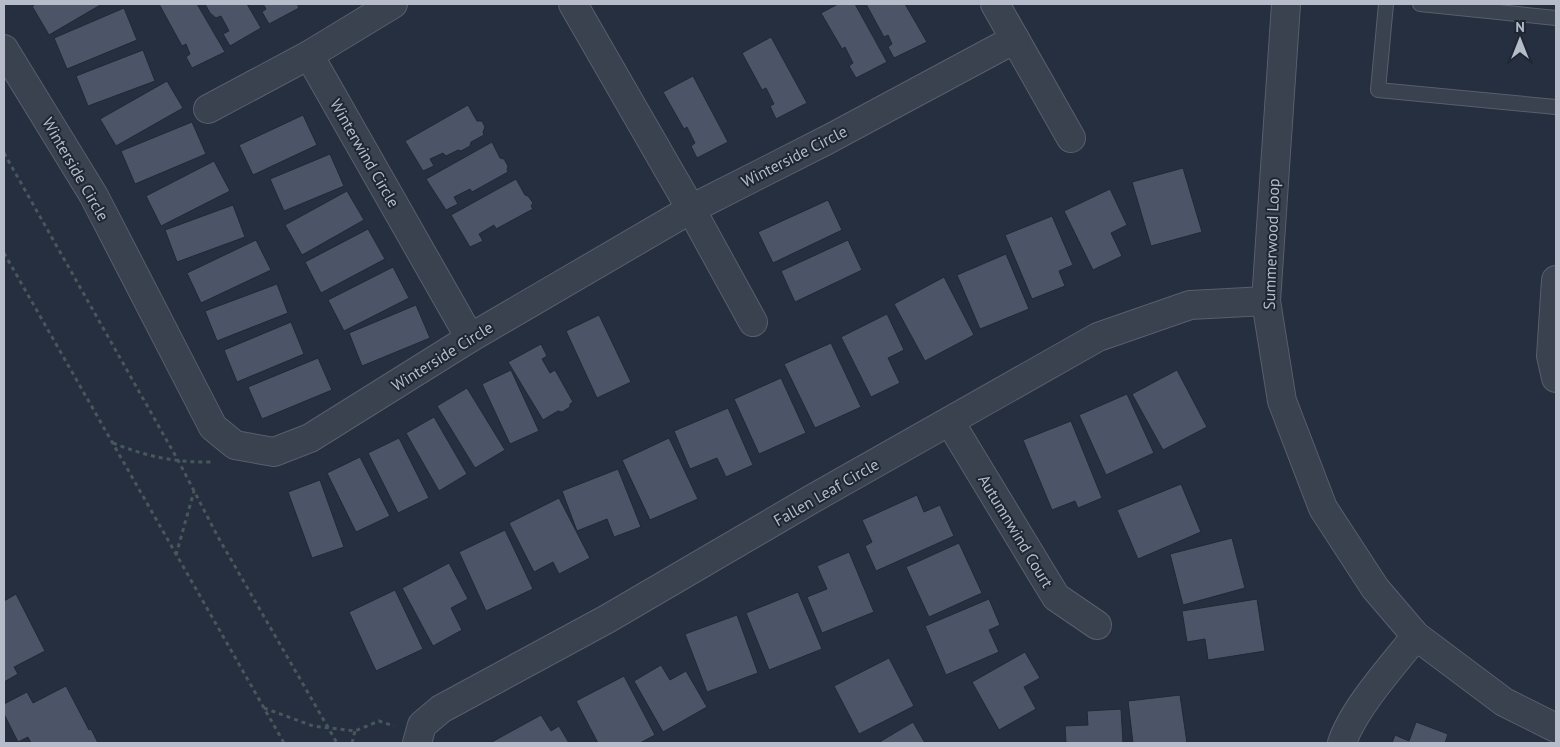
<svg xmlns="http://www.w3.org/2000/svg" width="1560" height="747" font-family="'PT Sans',sans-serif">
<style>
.building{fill:#4c5567;stroke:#212836}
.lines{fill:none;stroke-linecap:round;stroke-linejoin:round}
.service-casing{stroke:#585f6c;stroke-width:16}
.minor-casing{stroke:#585f6c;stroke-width:30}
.path{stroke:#46585c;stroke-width:3;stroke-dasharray:4 4;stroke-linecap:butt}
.service{stroke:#3a414f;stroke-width:14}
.minor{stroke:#3a414f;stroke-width:28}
.labels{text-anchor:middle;stroke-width:4;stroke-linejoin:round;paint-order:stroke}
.street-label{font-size:16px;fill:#b6bcc9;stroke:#1f2634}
</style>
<rect width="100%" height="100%" fill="#262f3f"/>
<g class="building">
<polygon points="36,4 102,4 49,35 32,6"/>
<polygon points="159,4 197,4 225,52 192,68 186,57 190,54 186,44 182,46"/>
<polygon points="205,4 247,4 261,28 230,46 223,34 229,31 221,16 216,18 210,13"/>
<polygon points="263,4 297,4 299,8 269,24 262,12 266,9"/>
<polygon points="838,4 855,4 887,62 856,78 849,66 853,63 845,47 842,49 821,13"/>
<polygon points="866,4 905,4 927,42 894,58 888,47 892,44 888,35 884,37"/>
<polygon points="124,8 137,40 67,69 54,38"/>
<polygon points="771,37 807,103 776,119 770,106 774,104 766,88 762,90 742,53"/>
<polygon points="143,50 155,81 88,106 76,76"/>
<polygon points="693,76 728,142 697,158 691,146 695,143 687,127 684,129 663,92"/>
<polygon points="167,81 183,108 116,146 100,119"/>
<polygon points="468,105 477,121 482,121 485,127 483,132 484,135 471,142 470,146 461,151 458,150 446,156 443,153 430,159 434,166 423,171 405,141"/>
<polygon points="303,115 317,145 253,175 239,145"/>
<polygon points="192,122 206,154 135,184 121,151"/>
<polygon points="492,142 500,158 504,159 508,166 507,170 508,172 472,192 470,189 454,197 458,204 446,210 426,179"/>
<polygon points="330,154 344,186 284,211 270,179"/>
<polygon points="214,161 230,191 161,226 146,196"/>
<polygon points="1183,168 1202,232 1151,246 1132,182"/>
<polygon points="516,179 525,195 528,196 533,203 531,206 533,209 496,229 494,225 479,234 483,241 470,247 451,215"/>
<polygon points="1110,189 1127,225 1111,233 1122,256 1093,270 1064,211"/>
<polygon points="347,191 364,220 302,255 285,225"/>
<polygon points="828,200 842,230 773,263 758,232"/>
<polygon points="233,205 245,237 177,262 165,230"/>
<polygon points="1052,216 1073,265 1059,271 1065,286 1032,299 1005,235"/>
<polygon points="368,229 385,259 321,293 305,262"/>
<polygon points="256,240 271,270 201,303 187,273"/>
<polygon points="848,240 862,270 795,302 781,271"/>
<polygon points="1006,254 1029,309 980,329 957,275"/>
<polygon points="393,267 409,298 344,331 328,300"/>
<polygon points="944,277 974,335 925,361 894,304"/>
<polygon points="277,284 288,313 217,341 205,311"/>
<polygon points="416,305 430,338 362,366 349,333"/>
<polygon points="887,314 904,350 888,358 900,383 871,397 841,337"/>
<polygon points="599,315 631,382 597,398 566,331"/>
<polygon points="291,322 304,354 237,382 224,350"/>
<polygon points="831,343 861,407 815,428 784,364"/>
<polygon points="541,344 547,356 542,359 550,373 555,370 573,402 570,404 570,407 562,412 558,411 543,420 508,362"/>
<polygon points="318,358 332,390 262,419 248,387"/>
<polygon points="511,370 539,431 510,444 482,384"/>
<polygon points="1177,370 1207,427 1163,450 1132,394"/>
<polygon points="781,378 806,433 759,454 734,399"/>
<polygon points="467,388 505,450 475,468 437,406"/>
<polygon points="1127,394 1154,453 1106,475 1079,415"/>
<polygon points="728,408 753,465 726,477 717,458 690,469 674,431"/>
<polygon points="434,417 467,474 439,491 406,433"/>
<polygon points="1071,421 1102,498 1078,508 1075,501 1052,510 1023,440"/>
<polygon points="399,438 429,498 398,513 368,453"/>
<polygon points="669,438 698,499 650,520 622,460"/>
<polygon points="360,457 390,516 356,532 327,473"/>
<polygon points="618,469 641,527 614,537 607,519 577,531 562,491"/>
<polygon points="320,480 344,547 312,558 288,492"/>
<polygon points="1181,484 1201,532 1138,559 1117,510"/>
<polygon points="917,495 924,512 940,505 954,536 876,571 865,546 872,542 862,520"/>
<polygon points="559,498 590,558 559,574 553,562 534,572 509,523"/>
<polygon points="505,530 533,589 486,611 459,552"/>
<polygon points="1232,538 1245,588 1183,605 1170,554"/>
<polygon points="959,543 982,593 929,617 906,567"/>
<polygon points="849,552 874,612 822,633 807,597 827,589 817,566"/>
<polygon points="449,563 468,599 451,608 462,630 433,646 402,588"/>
<polygon points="395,590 423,649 376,671 349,612"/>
<polygon points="798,592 822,649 769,670 746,613"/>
<polygon points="16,594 45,651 14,667 18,674 4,682 4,601"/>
<polygon points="989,599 1000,625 989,630 999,652 946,675 925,626"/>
<polygon points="1257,599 1265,651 1208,660 1205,639 1187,642 1182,611"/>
<polygon points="737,615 758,673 707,692 685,634"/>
<polygon points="1025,652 1040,678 1024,687 1036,709 999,730 972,682"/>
<polygon points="889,658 914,706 859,734 834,686"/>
<polygon points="661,665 670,680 686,671 707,707 663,732 634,681"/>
<polygon points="624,676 655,735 640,743 598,743 576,701"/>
<polygon points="66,686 89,730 91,729 98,743 31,743 28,737 18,742 4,714 4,704 27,692 33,703"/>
<polygon points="1180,695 1187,743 1133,743 1128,701"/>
<polygon points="1121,709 1123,743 1066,743 1065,726 1088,725 1087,711"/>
<polygon points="541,715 551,731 559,726 569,743 490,743"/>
<polygon points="913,722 925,743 878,743"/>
<polygon points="1416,722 1448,734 1445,743 1392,743 1395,735 1409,741"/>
</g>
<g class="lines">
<g class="service-casing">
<g id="service">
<polyline points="1386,4 1378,90 1556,107"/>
<polyline points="1420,4 1556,18"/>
</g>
</g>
<g class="minor-casing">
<g id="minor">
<polyline points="573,4 691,209 753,322"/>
<polyline points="995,4 1071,138"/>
<polyline points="1286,4 1266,301 1282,401 1323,508 1375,588 1416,636 1504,702 1556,728"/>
<polyline points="4,49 94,196 213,427 235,445 274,452 310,438 470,338 691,209 827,140 1015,39"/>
<polyline points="309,55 470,338"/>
<polyline points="208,109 309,55 393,4"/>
<polyline points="1556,280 1551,356 1556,378"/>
<polyline points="950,422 1056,597 1097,625"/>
<polyline points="417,743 422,725 441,709 607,619 812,499 1098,337 1190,305 1266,301"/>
<path d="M1342 743C1353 709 1393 665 1416 636"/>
</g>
</g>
<g class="path">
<polyline points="4,153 179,462 218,537 337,743"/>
<polyline points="4,253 284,743"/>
<path d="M113 443C145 456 176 463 211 462"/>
<polyline points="176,555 194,491"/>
<polyline points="264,708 313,726 355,731 379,721 394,726"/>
<polyline points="352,743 355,731"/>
</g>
<use href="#service" class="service"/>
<use href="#minor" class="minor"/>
</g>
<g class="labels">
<g class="street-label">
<text transform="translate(365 153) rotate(60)" y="6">Winterwind Circle</text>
<text transform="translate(794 156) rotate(-27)" y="6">Winterside Circle</text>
<text transform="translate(76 169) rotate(60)" y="6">Winterside Circle</text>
<text transform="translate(1271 244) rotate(-88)" y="6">Summerwood Loop</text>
<text transform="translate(442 356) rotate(-32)" y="6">Winterside Circle</text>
<text transform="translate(826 492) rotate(-30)" y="6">Fallen Leaf Circle</text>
<text transform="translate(1016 531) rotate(59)" y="6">Autumnwind Court</text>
</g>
</g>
<rect width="1560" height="747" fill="none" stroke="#b6bcc9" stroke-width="10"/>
<g transform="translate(1520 40)" stroke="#1f2634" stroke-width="4" paint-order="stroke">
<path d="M0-4L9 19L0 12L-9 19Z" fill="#b6bcc9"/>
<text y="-8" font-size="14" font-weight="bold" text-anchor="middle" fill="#b6bcc9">N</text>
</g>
</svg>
